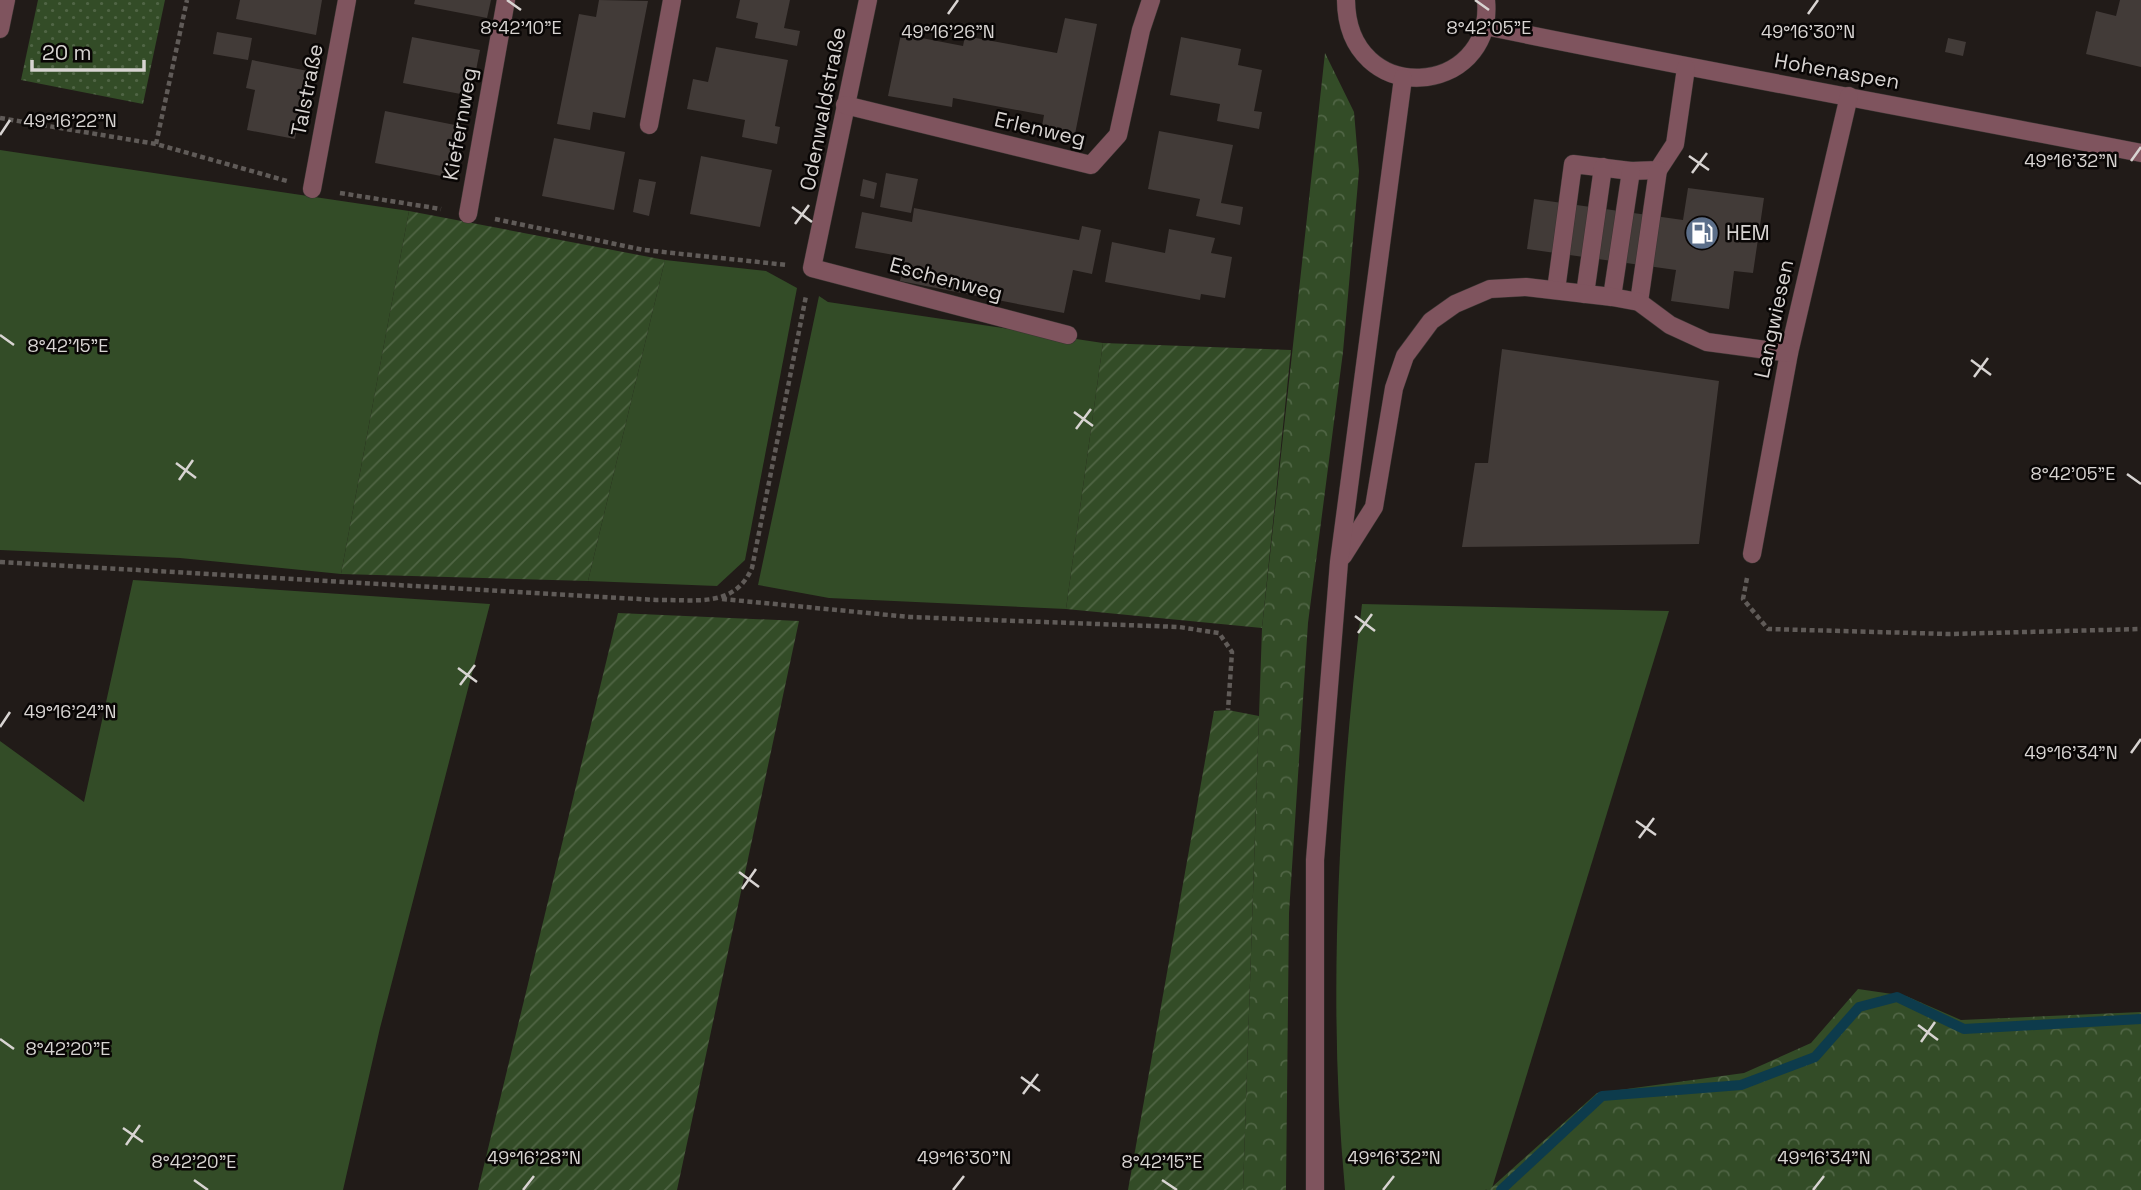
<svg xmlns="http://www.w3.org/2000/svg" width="2141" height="1190" font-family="'Space Grotesk',sans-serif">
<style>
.grass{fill:#334c27}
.forest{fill:url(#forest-crowns)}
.park{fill:url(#park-dots)}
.garden{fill:url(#garden-furrows)}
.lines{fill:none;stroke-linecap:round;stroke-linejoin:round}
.stream{stroke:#0d3b4c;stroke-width:10}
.building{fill:#423b38}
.minor-casing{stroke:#3b3532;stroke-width:19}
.path{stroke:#605b58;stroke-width:4.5;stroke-dasharray:5 3.5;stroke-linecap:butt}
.minor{stroke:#7f545e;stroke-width:18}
.ticks{fill:none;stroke:#d8d4d2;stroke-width:2.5}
.labels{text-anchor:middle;stroke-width:5;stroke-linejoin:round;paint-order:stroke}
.street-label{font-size:21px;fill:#d8d4d2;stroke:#090605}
.poi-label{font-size:21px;fill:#d8d4d2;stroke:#090605;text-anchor:start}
.ticks-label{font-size:18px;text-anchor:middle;fill:#d8d4d2;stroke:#090605;stroke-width:5;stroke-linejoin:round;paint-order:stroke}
</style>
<defs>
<pattern id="forest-crowns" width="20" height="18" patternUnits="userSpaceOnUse" patternTransform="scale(1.75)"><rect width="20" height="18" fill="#334c27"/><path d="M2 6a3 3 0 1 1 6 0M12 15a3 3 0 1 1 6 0" fill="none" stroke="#506545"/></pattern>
<pattern id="park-dots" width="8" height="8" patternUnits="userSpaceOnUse" patternTransform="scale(1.75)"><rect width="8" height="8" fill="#334c27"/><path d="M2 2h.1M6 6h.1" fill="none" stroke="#506545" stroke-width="1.8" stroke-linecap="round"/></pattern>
<pattern id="garden-furrows" width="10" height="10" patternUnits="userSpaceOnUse" patternTransform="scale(1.75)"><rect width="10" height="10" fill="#334c27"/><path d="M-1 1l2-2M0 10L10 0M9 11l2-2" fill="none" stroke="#506545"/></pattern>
</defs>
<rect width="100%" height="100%" fill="#211b18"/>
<g class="grass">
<polygon points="0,150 409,211 341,574 180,558 0,550"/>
<polygon points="665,260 766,271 797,288 745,560 717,586 588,581"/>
<polygon points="819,296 828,302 1103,343 1066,609 829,598 758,585"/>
<polygon points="133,580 490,604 380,1028 343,1190 0,1190 0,741 84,802"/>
<path d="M1362 604 1669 611 1492 1188 1485 1190H1345C1327 996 1339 797 1362 604Z"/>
</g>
<g class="forest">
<polygon points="1325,53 1354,112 1359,171 1343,352 1308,623 1289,913 1286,1190 1243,1190 1262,628"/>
<polygon points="1858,989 1906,996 1961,1020 2141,1012 2141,1190 1485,1190 1492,1187 1597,1093 1744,1073 1811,1043"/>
</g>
<polygon class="park" points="38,0 165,0 143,104 21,80"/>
<g class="garden">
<polygon points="409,211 665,260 588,581 341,574"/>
<polygon points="1103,343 1291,350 1262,628 1066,609"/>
<polygon points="618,613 799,621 677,1190 478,1190"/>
<polygon points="1228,710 1259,716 1243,1190 1128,1190 1214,711"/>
</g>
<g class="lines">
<polyline class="stream" points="1501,1190 1602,1096 1741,1085 1815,1057 1859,1007 1897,997 1964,1029 2141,1019"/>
</g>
<g class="building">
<polygon points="240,0 322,0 316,35 236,19"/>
<polygon points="415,0 491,0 487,18 414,4"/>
<polygon points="599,0 648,1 625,118 593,112 590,130 557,124 579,14 596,17"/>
<polygon points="740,0 790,0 784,28 800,31 797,46 755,38 758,23 736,18"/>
<polygon points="2120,0 2141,0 2141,67 2086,54 2096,11 2116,16"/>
<polygon points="1065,18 1097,24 1074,139 1041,132 1044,115 953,98 952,107 888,96 901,34 963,46 965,36 1057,53"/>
<polygon points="217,32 252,38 248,60 213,54"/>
<polygon points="412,37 480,50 471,96 403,83"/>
<polygon points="1181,37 1241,49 1238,65 1262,70 1254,111 1262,112 1259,129 1217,121 1220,104 1170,95"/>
<polygon points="1948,38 1966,42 1963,56 1945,52"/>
<polygon points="716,47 788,60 775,126 780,127 777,144 742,137 745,120 687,109 693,79 708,82"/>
<polygon points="252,60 308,71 295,139 247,130 255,90 246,88"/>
<polygon points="385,111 455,125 446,177 375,163"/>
<polygon points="1159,131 1233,145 1221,203 1243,207 1240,225 1196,216 1200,199 1148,189"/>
<polygon points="554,138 625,152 614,210 542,196"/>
<polygon points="701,156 772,170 760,227 690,214"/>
<polygon points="886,173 918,179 911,213 880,207"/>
<polygon points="639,179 656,182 649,216 633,212"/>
<polygon points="863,179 877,183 874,199 860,196"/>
<polygon points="1688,188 1764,198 1753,273 1734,271 1729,309 1671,301 1676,270 1527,249 1534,199 1683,220"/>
<polygon points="914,208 1079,240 1082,226 1101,230 1092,274 1073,270 1064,313 900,281 905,257 855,248 862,212 912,222"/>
<polygon points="1169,229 1215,238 1211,253 1232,257 1225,298 1201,294 1200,300 1105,282 1112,242 1165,253"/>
<polygon points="1502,349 1719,381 1699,544 1462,547 1475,463 1488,463"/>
</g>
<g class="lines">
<g class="minor-casing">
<g id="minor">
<polyline points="868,0 812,268 1068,335"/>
<path d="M1346 0C1347 109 1495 98 1486 0"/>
<path d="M1485 26C1703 71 1922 110 2141 153"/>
<polyline points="0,29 6,0"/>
<polyline points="845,105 1091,165 1118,135 1141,30 1151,0"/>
<polyline points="649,125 672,0"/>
<polyline points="312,189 347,0"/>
<polyline points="468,214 506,0"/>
<polyline points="1556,290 1573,164 1631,171 1658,170 1675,144 1686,68"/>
<polyline points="1585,294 1603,167"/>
<polyline points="1612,297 1631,171"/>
<polyline points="1639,302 1658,170"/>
<polyline points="1752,554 1789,353 1849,96"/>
<polyline points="1343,556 1374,507 1394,388 1405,356 1431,321 1455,304 1490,289 1526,287 1612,297 1639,302 1670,325 1707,342 1789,353"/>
<polyline points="1315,1190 1315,860 1339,562 1403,78"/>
</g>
</g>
<g class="path">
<polyline points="0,118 156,144 287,181"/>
<polyline points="156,144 187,0"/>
<polyline points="340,193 441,209"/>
<polyline points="495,219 644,250 787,265"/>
<path d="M0 562 656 600C695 599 734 609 752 568L806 296"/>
<polyline points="1747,578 1743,599 1768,629 1950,634 2141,629"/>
<polyline points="722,599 910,617 1179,627 1219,633 1232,652 1228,710"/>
</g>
<use href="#minor" class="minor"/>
</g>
<path class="ticks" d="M507 0 521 10M1475 0 1489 10M948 14 958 0M1808 14 1818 0M0 135 10 120M1689 156 1709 170M2131 161 2141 147M1692 173 1707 153M792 207 812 222M795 224 809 205M0 335 14 345M1971 360 1991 375M1974 377 1988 358M1074 412 1093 426M1076 429 1091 409M176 463 196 478M2127 474 2141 484M179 480 193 460M1355 616 1375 631M1358 633 1372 614M458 668 477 682M460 685 475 665M0 727 10 712M2131 753 2141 739M1636 821 1656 835M1639 838 1654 818M739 872 759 887M742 889 756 869M1918 1025 1938 1040M0 1039 14 1049M1921 1042 1935 1022M1021 1077 1040 1091M1023 1094 1038 1074M123 1128 143 1142M126 1145 140 1125M194 1180 208 1190M1162 1180 1177 1190M523 1190 534 1176M953 1190 964 1176M1383 1190 1394 1176M1813 1190 1824 1176"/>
<defs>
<g id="fuel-disc" transform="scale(1.75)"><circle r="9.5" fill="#5c6f8a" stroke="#090605"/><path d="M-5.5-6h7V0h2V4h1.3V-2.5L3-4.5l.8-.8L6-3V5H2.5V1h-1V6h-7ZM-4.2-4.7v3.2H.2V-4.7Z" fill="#fff"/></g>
</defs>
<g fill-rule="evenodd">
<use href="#fuel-disc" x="1702" y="233"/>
</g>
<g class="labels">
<g class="street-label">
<text transform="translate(1837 71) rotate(10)" y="7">Hohenaspen</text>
<text transform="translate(307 90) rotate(-79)" y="7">Talstraße</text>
<text transform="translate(823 109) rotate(-79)" y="7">Odenwaldstraße</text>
<text transform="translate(460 124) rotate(-80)" y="7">Kiefernweg</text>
<text transform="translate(1040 129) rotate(13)" y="7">Erlenweg</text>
<text transform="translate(946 279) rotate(15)" y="7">Eschenweg</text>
<text transform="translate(1774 319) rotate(-78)" y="7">Langwiesen</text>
</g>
<g class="poi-label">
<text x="1726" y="240">HEM</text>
</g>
</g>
<g class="ticks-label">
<text x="521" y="34">8°42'10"E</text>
<text x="1489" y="34">8°42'05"E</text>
<text x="948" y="38">49°16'26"N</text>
<text x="1808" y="38">49°16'30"N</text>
<text x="70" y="127">49°16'22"N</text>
<text x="2071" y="167">49°16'32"N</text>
<text x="68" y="352">8°42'15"E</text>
<text x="2073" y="480">8°42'05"E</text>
<text x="70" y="718">49°16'24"N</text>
<text x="2071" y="759">49°16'34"N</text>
<text x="68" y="1055">8°42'20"E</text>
<text x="534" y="1164">49°16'28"N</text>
<text x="964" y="1164">49°16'30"N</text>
<text x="1394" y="1164">49°16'32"N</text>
<text x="1824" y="1164">49°16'34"N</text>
<text x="194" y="1168">8°42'20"E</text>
<text x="1162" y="1168">8°42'15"E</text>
</g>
<path d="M32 60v10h112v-10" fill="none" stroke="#d8d4d2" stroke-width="3.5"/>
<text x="42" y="60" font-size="21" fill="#d8d4d2" stroke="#090605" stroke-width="5" paint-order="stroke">20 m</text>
</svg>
